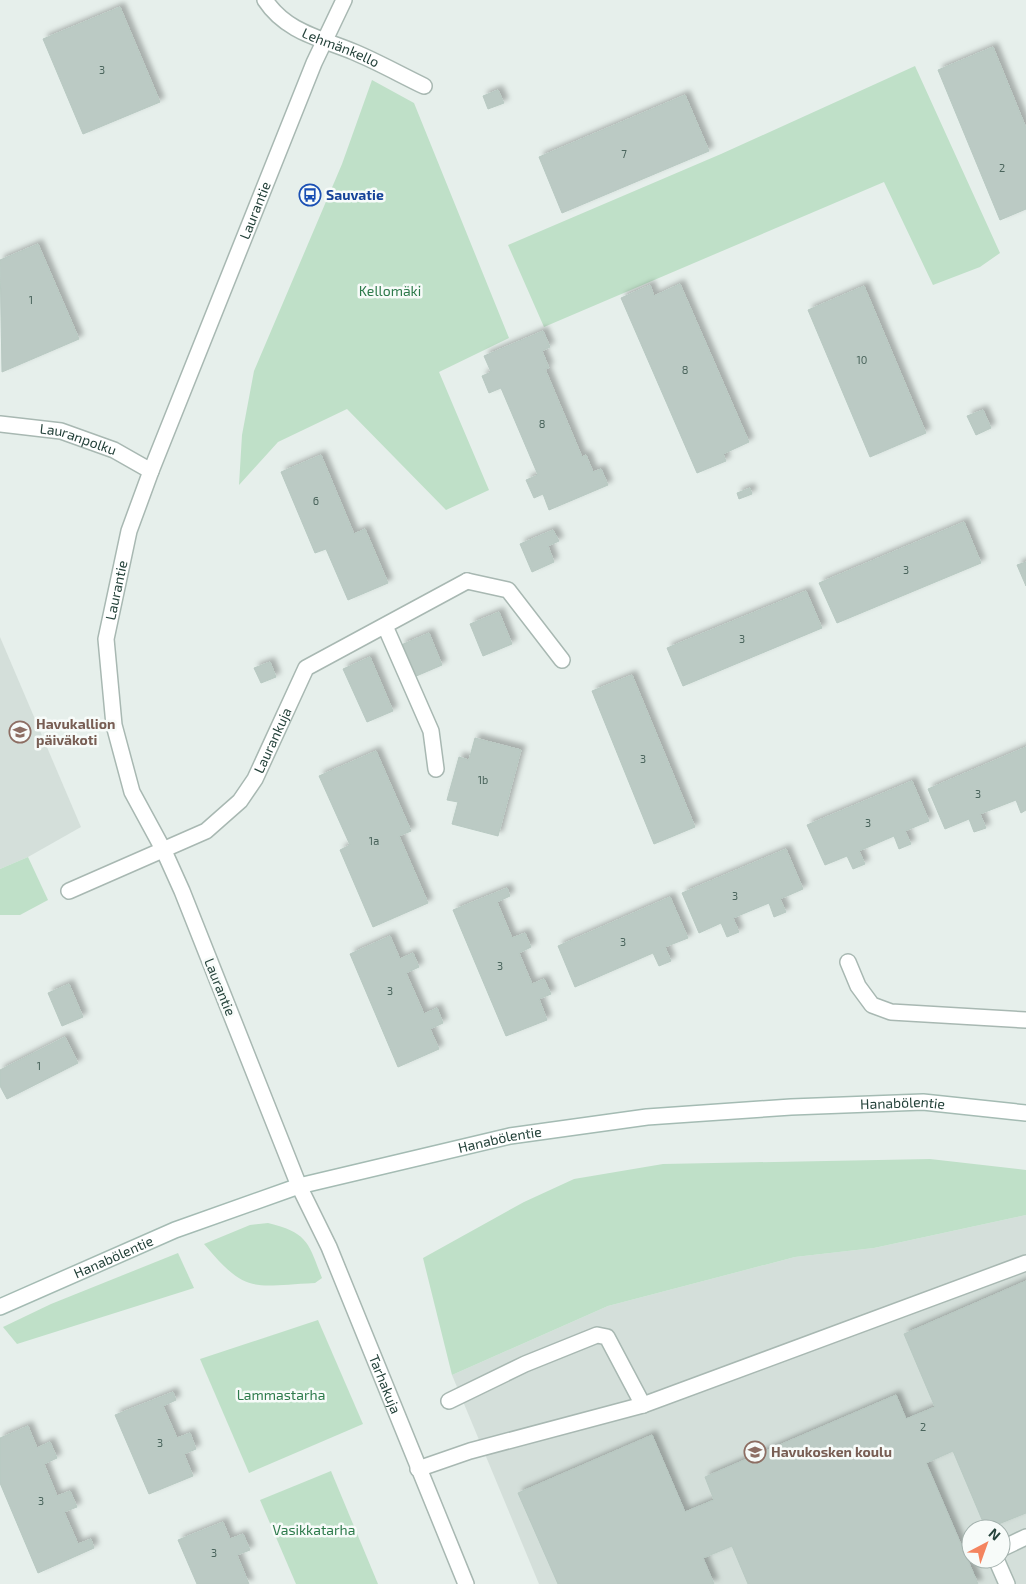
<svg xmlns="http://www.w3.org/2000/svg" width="1026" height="1584" font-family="'Exo 2',sans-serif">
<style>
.built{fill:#d4dfda;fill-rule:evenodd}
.green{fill:#bfe0c8}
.building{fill:#bbcac4;stroke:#b8c9c2;filter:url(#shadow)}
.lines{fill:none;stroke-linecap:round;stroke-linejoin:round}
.service-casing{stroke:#a8b8b2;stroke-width:18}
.minor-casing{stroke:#a8b8b2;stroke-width:18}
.tertiary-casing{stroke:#a8b8b2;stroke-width:18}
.secondary-casing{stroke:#a4bbb3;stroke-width:18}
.service{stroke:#fff;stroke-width:15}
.minor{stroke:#fff;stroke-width:15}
.tertiary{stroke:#fff;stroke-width:15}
.secondary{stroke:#fff;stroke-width:15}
.labels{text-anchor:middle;stroke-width:5;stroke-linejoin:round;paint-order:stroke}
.number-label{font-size:11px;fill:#4a645c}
.street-label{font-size:14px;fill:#24423a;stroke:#f7fbf9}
.transit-label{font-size:14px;font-weight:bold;fill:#164399;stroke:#f7fbf9;text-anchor:start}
.park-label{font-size:14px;fill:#2d7a4b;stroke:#f7fbf9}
.education-label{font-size:14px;font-weight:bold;fill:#785e54;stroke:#f7fbf9;text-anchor:start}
</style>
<defs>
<filter id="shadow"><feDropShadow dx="4.5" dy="-4.5" stdDeviation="2.5" flood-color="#0004"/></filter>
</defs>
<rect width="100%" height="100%" fill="#e6efeb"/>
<g class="built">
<polygon points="0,637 81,827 28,857 0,869"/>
<path d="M1026 1215V1584H539L452 1375 608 1306 795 1257 874 1248ZM971 1529H1001V1559H971Z"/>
</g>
<g class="green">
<polygon points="915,66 1000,253 980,267 933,285 884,182 544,327 508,245 721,154"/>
<polygon points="372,80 414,103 509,338 439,372 489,490 446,510 347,409 278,442 239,485 242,435 254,371 342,164"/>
<polygon points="28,857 48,900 20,915 0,915 0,869"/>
<polygon points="930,1159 1026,1170 1026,1215 874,1248 795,1257 608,1306 452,1375 423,1258 524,1202 574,1179 663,1164"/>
<path d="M268 1223C308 1233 308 1242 322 1278L315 1283C252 1286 247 1295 204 1244L250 1225Z"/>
<polygon points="178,1253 194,1288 17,1344 3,1327 51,1304"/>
<polygon points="318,1320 363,1424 249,1473 200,1359"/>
<polygon points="331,1471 378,1584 296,1584 260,1500"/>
</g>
<g class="building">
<polygon points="120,7 160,102 83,134 43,39"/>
<polygon points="993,47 1026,128 1026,209 1000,220 938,70"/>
<polygon points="498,90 504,103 488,109 483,96"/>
<polygon points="685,95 709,151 562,213 539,157"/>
<polygon points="38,244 79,339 2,372 0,260"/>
<polygon points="680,284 749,442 723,454 726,461 697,473 621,298 650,285 654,296"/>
<polygon points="864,286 926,433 870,457 808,310"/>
<polygon points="543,331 550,347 542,351 549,368 545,369 582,457 586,455 593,472 601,469 608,485 549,510 543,494 534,498 526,480 538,475 501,388 489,393 482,376 491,372 484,356"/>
<polygon points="983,410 991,428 976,435 967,416"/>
<polygon points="321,455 354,534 365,529 388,583 348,600 326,549 315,553 281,472"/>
<polygon points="750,488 752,494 739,499 737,493"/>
<polygon points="964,522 981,563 837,623 819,583"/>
<polygon points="553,530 559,541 548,546 554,562 532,572 520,544"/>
<polygon points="1026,562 1026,586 1017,565"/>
<polygon points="806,591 822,628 683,686 667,648"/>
<polygon points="499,612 512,644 483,656 470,624"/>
<polygon points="429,633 442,665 414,677 401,645"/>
<polygon points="370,657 393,711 367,722 343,669"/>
<polygon points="270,662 276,677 261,683 254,668"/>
<polygon points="632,675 695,827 654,844 592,691"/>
<polygon points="475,738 521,750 498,836 452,824 458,802 447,800 459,757 469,760"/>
<polygon points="1026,747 1026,810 1021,813 1016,800 980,814 986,828 974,832 969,819 945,829 928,789"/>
<polygon points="376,751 411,831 399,836 428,903 373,927 340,850 350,845 319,776"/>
<polygon points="912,781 929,821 905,831 911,844 899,849 894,836 859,851 865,864 853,869 847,856 825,865 807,825"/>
<polygon points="786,849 803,889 780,899 786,912 774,917 769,903 733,918 739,932 727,937 721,923 699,933 682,893"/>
<polygon points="507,888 510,896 497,902 512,938 525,933 531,947 519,953 532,984 544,979 551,994 539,999 547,1020 506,1036 453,910"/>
<polygon points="670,897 688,938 665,947 671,961 659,966 653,953 575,987 558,946"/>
<polygon points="390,936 400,959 413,953 419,967 406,973 424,1014 437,1008 443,1023 430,1029 439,1049 398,1067 350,954"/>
<polygon points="69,984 83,1017 62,1026 48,993"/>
<polygon points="65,1037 78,1063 7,1099 0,1086 0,1070"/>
<polygon points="1026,1281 1026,1513 986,1529 953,1451 926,1463 978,1584 748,1584 732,1546 703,1558 714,1584 558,1584 518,1493 652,1435 685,1512 714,1500 705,1477 896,1395 906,1419 935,1407 904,1334"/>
<polygon points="173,1392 176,1400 163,1406 177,1438 190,1433 196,1449 184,1454 193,1476 149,1494 115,1415"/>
<polygon points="28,1426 37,1448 50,1442 57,1458 44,1464 57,1496 70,1491 77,1507 64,1512 78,1544 91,1539 94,1548 38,1573 0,1483 0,1438"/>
<polygon points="223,1522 230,1539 243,1534 250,1550 237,1555 249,1584 197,1584 178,1540"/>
</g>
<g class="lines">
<g class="service-casing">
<g id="service">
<polyline points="467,581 508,590 562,660"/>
<polyline points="385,626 431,731 436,769"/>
<polyline points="848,962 858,986 872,1005 891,1012 1026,1020"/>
<polyline points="449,1401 525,1364 597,1335 607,1337 643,1405"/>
<polyline points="418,1469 470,1451 643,1405 1026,1263"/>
<polyline points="1001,1549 1026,1537"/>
<polyline points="996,1559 1007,1584"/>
</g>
</g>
<g class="minor-casing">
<g id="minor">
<path id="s1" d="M265 0C286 32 320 38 354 52 378 62 401 75 424 86"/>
<path id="s2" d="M0 424 61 431 114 450 151 471"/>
<path id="s3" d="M69 891 206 831 240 801 255 779 306 668 467 581"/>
<path id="s4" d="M299 1186 329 1247 466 1584"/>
</g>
</g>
<g class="tertiary-casing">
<g id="tertiary">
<path id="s5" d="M299 1186 182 891 164 851 132 792 114 725 106 639 129 531 151 471 314 63 344 0"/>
</g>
</g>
<g class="secondary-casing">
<g id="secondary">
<path id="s6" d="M0 1307 175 1230 299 1186 510 1136 647 1117 791 1107 923 1102 1026 1113"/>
</g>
</g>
<use href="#service" class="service"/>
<use href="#minor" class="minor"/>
<use href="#tertiary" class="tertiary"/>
<use href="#secondary" class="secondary"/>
</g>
<defs>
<g id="bus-ring" transform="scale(1.125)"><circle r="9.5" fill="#f7fbf9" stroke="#1a4fb4" stroke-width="1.5"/><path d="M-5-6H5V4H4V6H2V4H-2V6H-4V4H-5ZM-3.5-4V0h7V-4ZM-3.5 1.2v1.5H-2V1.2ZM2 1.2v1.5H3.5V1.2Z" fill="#1a4fb4"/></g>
<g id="school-ring" transform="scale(1.125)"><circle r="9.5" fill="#f7fbf9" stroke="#8d6e63" stroke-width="1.5"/><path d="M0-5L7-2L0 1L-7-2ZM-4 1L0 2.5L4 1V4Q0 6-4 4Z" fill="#8d6e63"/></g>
</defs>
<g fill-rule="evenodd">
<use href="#bus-ring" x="310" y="195"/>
<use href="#school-ring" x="20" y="732"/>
<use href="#school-ring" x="755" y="1452"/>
</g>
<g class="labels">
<g class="number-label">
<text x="102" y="74">3</text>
<text x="624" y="158">7</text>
<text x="1002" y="172">2</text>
<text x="31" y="304">1</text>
<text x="862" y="364">10</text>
<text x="685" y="374">8</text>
<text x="542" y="428">8</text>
<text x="316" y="505">6</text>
<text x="906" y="574">3</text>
<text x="742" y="643">3</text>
<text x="643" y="763">3</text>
<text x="483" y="784">1b</text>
<text x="978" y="798">3</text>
<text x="868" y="827">3</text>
<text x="374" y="845">1a</text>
<text x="735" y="900">3</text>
<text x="623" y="946">3</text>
<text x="500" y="970">3</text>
<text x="390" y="995">3</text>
<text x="39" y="1070">1</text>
<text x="923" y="1431">2</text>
<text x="160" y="1447">3</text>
<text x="41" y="1505">3</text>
<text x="214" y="1557">3</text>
</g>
<g class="street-label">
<text dy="5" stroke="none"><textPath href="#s1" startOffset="91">Lehmänkello</textPath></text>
<text dy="5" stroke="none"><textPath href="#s5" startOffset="1039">Laurantie</textPath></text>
<text dy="5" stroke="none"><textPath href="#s2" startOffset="80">Lauranpolku</textPath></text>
<text dy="5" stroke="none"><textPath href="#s5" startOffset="634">Laurantie</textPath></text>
<text dy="5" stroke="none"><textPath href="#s3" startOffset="264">Laurankuja</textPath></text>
<text transform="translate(220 987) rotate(68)" y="5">Laurantie</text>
<text dy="5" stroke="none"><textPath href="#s6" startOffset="934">Hanabölentie</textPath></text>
<text dy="5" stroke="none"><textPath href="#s6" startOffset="529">Hanabölentie</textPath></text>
<text dy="5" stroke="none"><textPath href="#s6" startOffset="124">Hanabölentie</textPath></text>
<text dy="5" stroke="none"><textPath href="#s4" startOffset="216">Tarhakuja</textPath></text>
</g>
<g class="transit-label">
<text x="326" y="200">Sauvatie</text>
</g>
<g class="park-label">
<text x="390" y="296">Kellomäki</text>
<text x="281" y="1400">Lammastarha</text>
<text x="314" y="1535">Vasikkatarha</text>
</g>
<g class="education-label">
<text x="36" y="729">Havukallion<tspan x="36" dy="16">päiväkoti</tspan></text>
<text x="771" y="1457">Havukosken koulu</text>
</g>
</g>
<g transform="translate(986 1544) rotate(41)"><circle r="24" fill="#f7fbf9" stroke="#a3b1ad"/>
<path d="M0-4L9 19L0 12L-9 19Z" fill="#f4845f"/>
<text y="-8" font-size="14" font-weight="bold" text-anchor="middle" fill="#24423a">N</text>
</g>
</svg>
